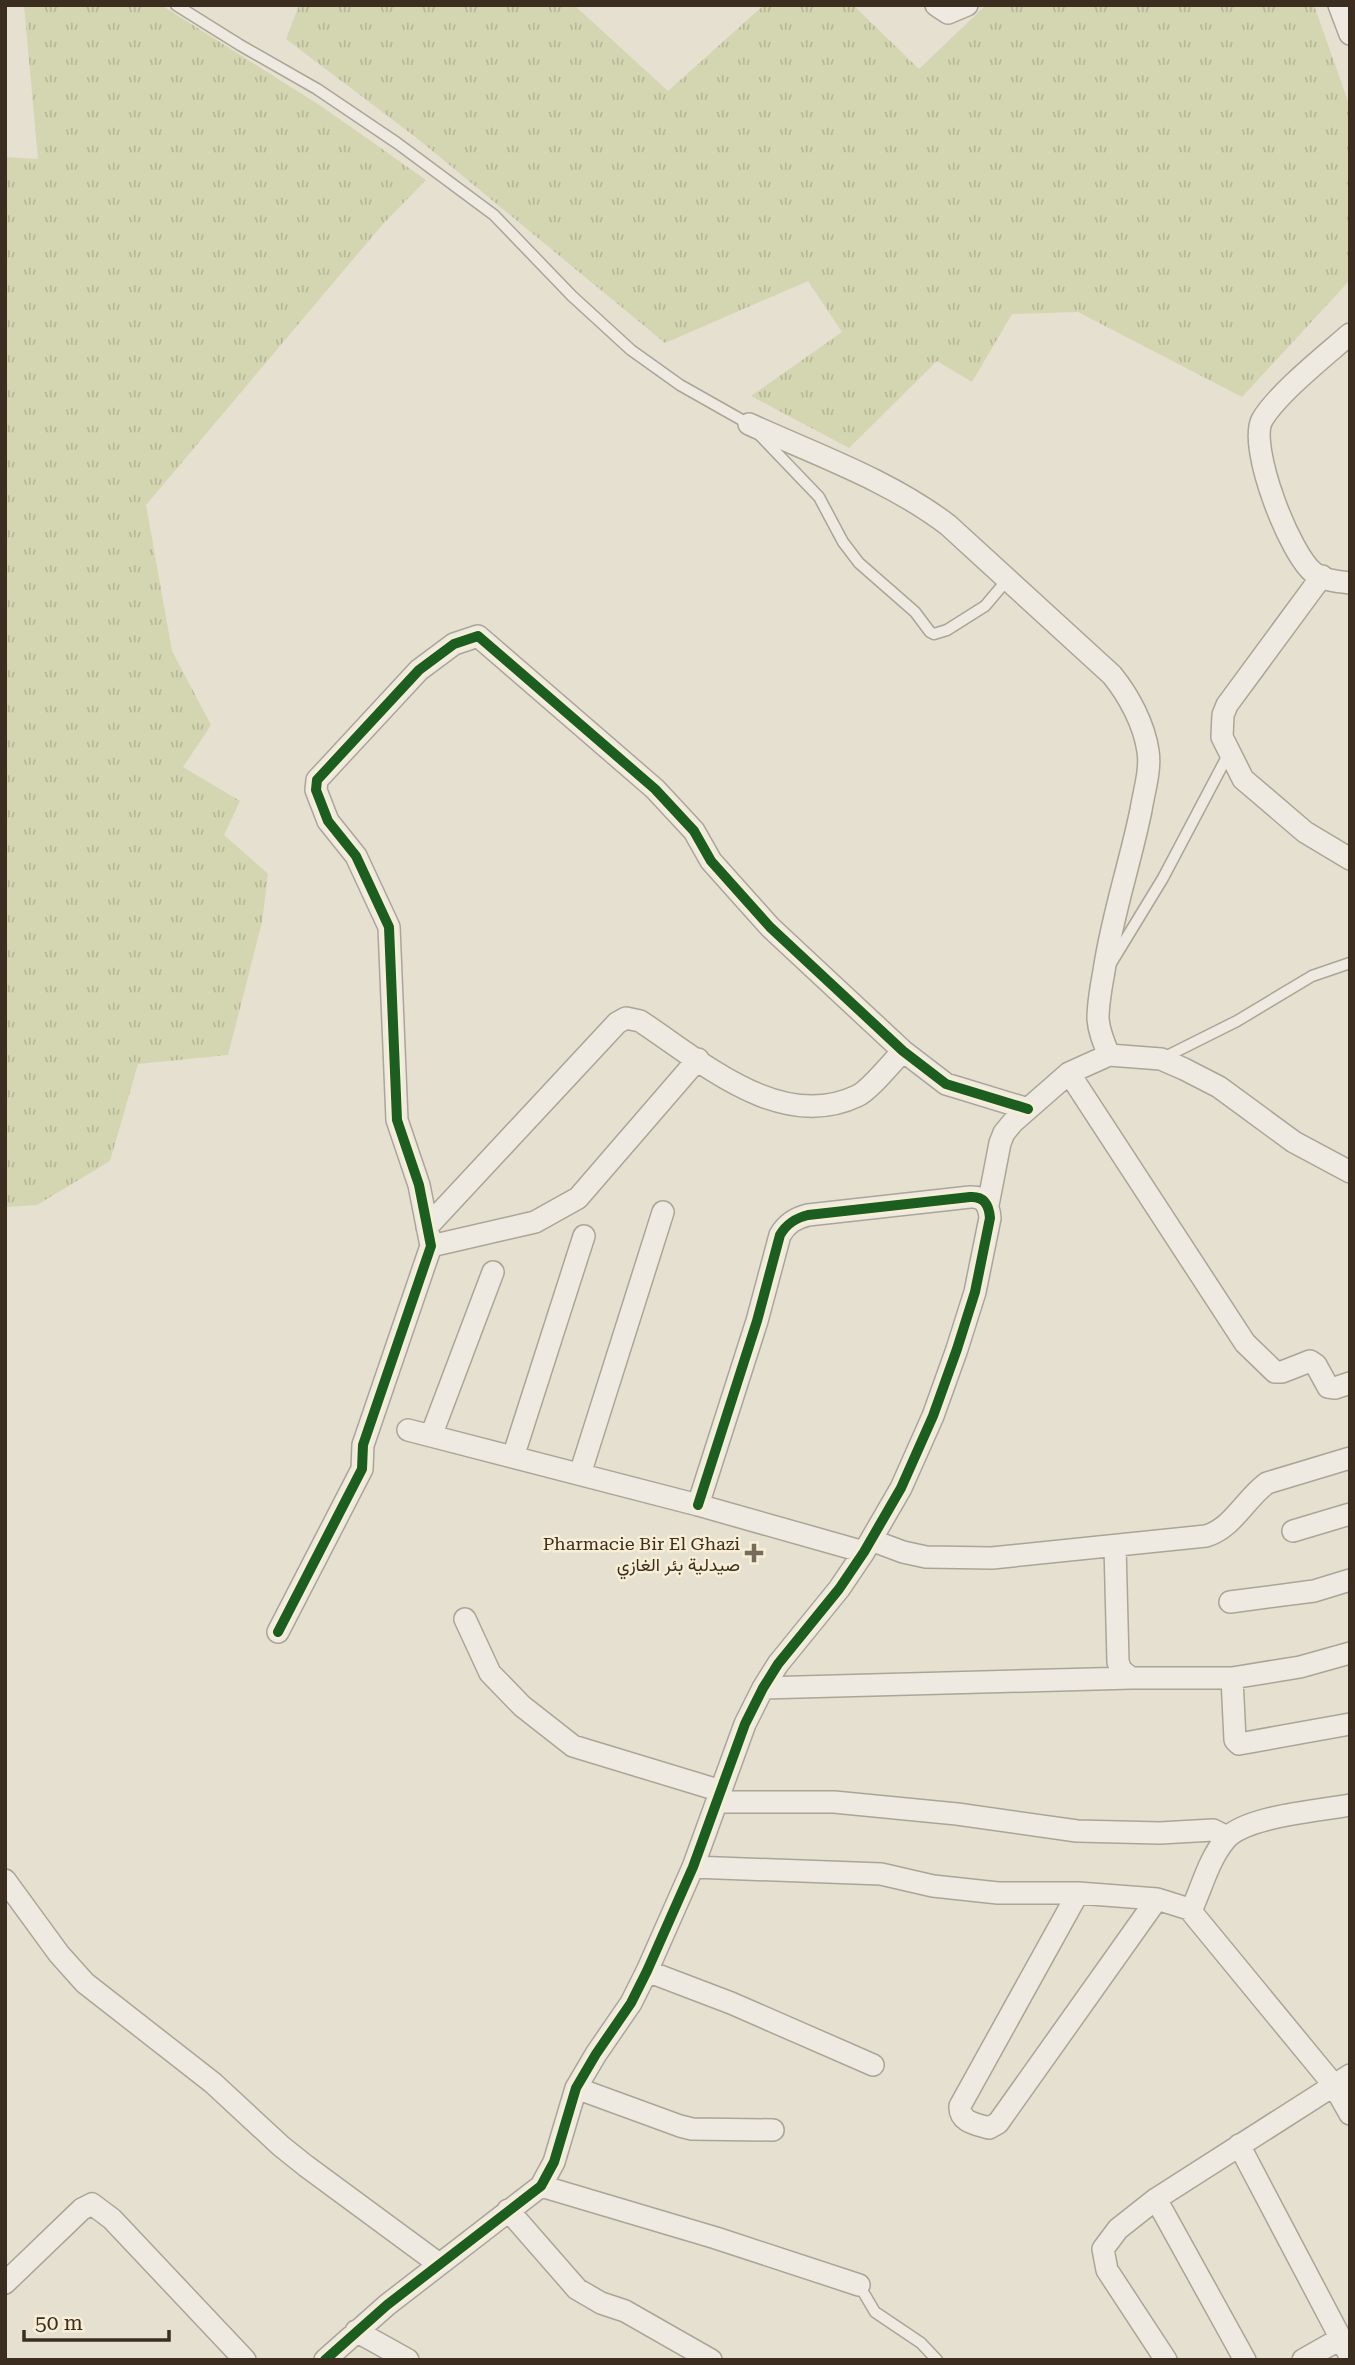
<svg xmlns="http://www.w3.org/2000/svg" width="1355" height="2365" viewBox="0 0 1355 2365" font-family="'Roboto Serif',Vazirmatn,serif">
<style>
.grass{fill:url(#grass-tufts)}
.lines{fill:none;stroke-linecap:round;stroke-linejoin:round}
.lane-casing{stroke:#aba597;stroke-width:13}
.street-casing{stroke:#aba597;stroke-width:24}
.lane{stroke:#eeeae1;stroke-width:10}
.street{stroke:#eeeae1;stroke-width:21}
.cycleway-casing{stroke:#f7eed5;stroke-width:15}
.cycleway{stroke:#1b5e20;stroke-width:10}
.poi-dot{fill:#766c5d;stroke:#f7eed5;stroke-width:2.5}
.labels{text-anchor:middle;dominant-baseline:central;stroke-width:5;stroke-linejoin:round;paint-order:stroke}
.poi-label{font-size:18px;fill:#3b2d1f;stroke:#f7eed5;text-anchor:end}
</style>
<defs>
<pattern id="grass-tufts" width="24" height="20" patternUnits="userSpaceOnUse" patternTransform="scale(1.75)"><rect width="24" height="20" fill="#d4d6b1"/><path d="M3 7l-1-3M5 7V3M7 7l1-3M15 17l-1-3M17 17v-4M19 17l1-3" fill="none" stroke="#b7b898"/></pattern>
</defs>
<rect width="100%" height="100%" fill="#e5e0cf"/>
<!-- grass -->
<path class="grass" d="M24,5H161L321,106L426,180L382,225L146,505L172,651L211,725L183,767L240,801L224,835L268,874L262,922L228,1055L138,1064L110,1161L37,1205L5,1207V157L38,159Z
M299,5H574L668,91L764,5H853L919,69L986,5H1314L1350,107V280L1242,397L1078,312L1012,314L972,382L937,361L849,448L751,396L842,332L808,281L665,343L418,139L286,39Z"/>
<g class="lines">
<defs>
<path id="lane" d="M176,5L240,45L317,89L397,143L494,215L572,296L631,350L680,385L749,424L819,497L843,542L859,563L915,612L930,632L934,634L947,630L985,606L1007,580
M1110,965L1163,878L1230,751
M1163,1058L1237,1021L1312,976L1350,963
M859,2285L875,2312L921,2343L937,2360"/>
<path id="street" d="M936,5L948,13L967,5
M1339,5L1350,34
M1350,334C1326,355 1277,394 1262,420C1248,447 1290,555 1314,573C1326,581 1336,581 1350,583
M749,424C817,455 889,480 948,525L1112,675C1129,696 1144,724 1148,751C1151,770 1144,791 1141,810C1130,864 1112,916 1104,971C1101,987 1098,1003 1098,1019C1099,1032 1104,1043 1109,1055L1161,1059L1184,1069L1219,1087L1294,1142L1350,1172
M1322,576L1227,705L1223,715L1222,737L1243,779L1305,832L1350,859
M1069,1073L1245,1343L1275,1372H1282L1310,1361L1316,1365L1328,1387L1335,1388L1350,1383
M988,1205L1000,1143L1004,1133L1013,1122L1069,1073L1109,1055
M427,1227L617,1023L626,1018L640,1021C701,1061 780,1133 857,1096C869,1091 892,1062 903,1051
M431,1246L535,1222L578,1198L698,1059
M408,1430L698,1505L864,1552
M431,1436L493,1272
M513,1457L584,1236
M580,1474L663,1212
M1293,1531L1350,1514
M871,1540L903,1552L926,1557L992,1558L1206,1536C1233,1528 1245,1499 1267,1483L1350,1458
M1115,1546L1118,1662L1121,1670L1131,1678H1232L1300,1667L1350,1653
M1230,1602L1314,1591L1350,1580
M465,1619L490,1673L522,1706L573,1746L721,1791
M278,1632L362,1469L363,1445L431,1246L419,1185L397,1120L389,927L356,856L328,821L316,790L317,780L419,670L454,644L478,636L655,789L694,831L711,861L770,927L903,1051L946,1084L1028,1109
M1232,1678L1235,1740L1239,1744L1350,1724
M763,1688L1131,1678
M717,1802H834L957,1814L1077,1831L1160,1833L1213,1830L1227,1837
M693,1867L881,1874L933,1886L998,1893H1078L1157,1899L1189,1909L1194,1904C1203,1883 1210,1858 1225,1840C1244,1816 1319,1811 1350,1805
M5,1880L59,1954L85,1983L213,2083L281,2146L306,2166L439,2264
M1078,1893L960,2106C959,2122 976,2124 989,2128L998,2123L1157,1899
M1189,1909L1333,2084L1350,2114
M647,1971L731,2003L873,2065
M576,2088L680,2126L692,2129L773,2130
M1239,2145L1350,2356
M541,2186L716,2238L859,2285
M1156,2199L1245,2360
M508,2210L577,2289L601,2303L625,2311L711,2360
M5,2283L82,2209L92,2204L112,2219L245,2360
M356,2331L408,2360
M325,2360L387,2305L541,2186L554,2162L576,2088L596,2054L631,2003L647,1971L693,1867L745,1724L763,1688L778,1664L839,1589L864,1552L901,1488L933,1416L957,1349L975,1292L990,1218C989,1205 984,1196 970,1197L808,1215C796,1218 787,1223 780,1235L757,1321L698,1505
M1166,2360L1107,2270L1103,2249L1118,2229L1156,2199L1350,2075
M1303,2360L1340,2339"/>
</defs>
<!-- lane casing -->
<use href="#lane" class="lane-casing"/>
<!-- street casing -->
<use href="#street" class="street-casing"/>
<!-- lane -->
<use href="#lane" class="lane"/>
<!-- street -->
<use href="#street" class="street"/>
<defs>
<path id="cycleway" d="M278,1632L362,1469L363,1445L431,1246L419,1185L397,1120L389,927L356,856L328,821L316,790L317,780L419,670L454,644L478,636L655,789L694,831L711,861L770,927L903,1051L946,1084L1028,1109
M325,2360L387,2305L541,2186L554,2162L576,2088L596,2054L631,2003L647,1971L693,1867L745,1724L763,1688L778,1664L839,1589L864,1552L901,1488L933,1416L957,1349L975,1292L990,1218C989,1205 984,1196 970,1197L808,1215C796,1218 787,1223 780,1235L757,1321L698,1505"/>
</defs>
<!-- cycleway casing -->
<use href="#cycleway" class="cycleway-casing"/>
<!-- cycleway -->
<use href="#cycleway" class="cycleway"/>
</g>
<!-- markers -->
<path class="poi-dot" d="M750.5 1542.5h7v7h7v7h-7v7h-7v-7h-7v-7h7z"/>
<g class="labels">
<!-- poi labels -->
<g class="poi-label">
<text x="740" y="1543">Pharmacie Bir El Ghazi<tspan x="740" dy="21">صيدلية بئر الغازي</tspan></text>
</g>
</g>
<!-- border -->
<rect width="1355" height="2365" fill="none" stroke="#3b2d1f" stroke-width="14"/>
<!-- scale -->
<path d="M24 2330v10h145v-10" fill="none" stroke="#3b2d1f" stroke-width="3.5"/>
<text x="35" y="2330" font-size="21" fill="#3b2d1f" stroke="#f7eed5" stroke-width="5" paint-order="stroke">50 m</text>
</svg>
